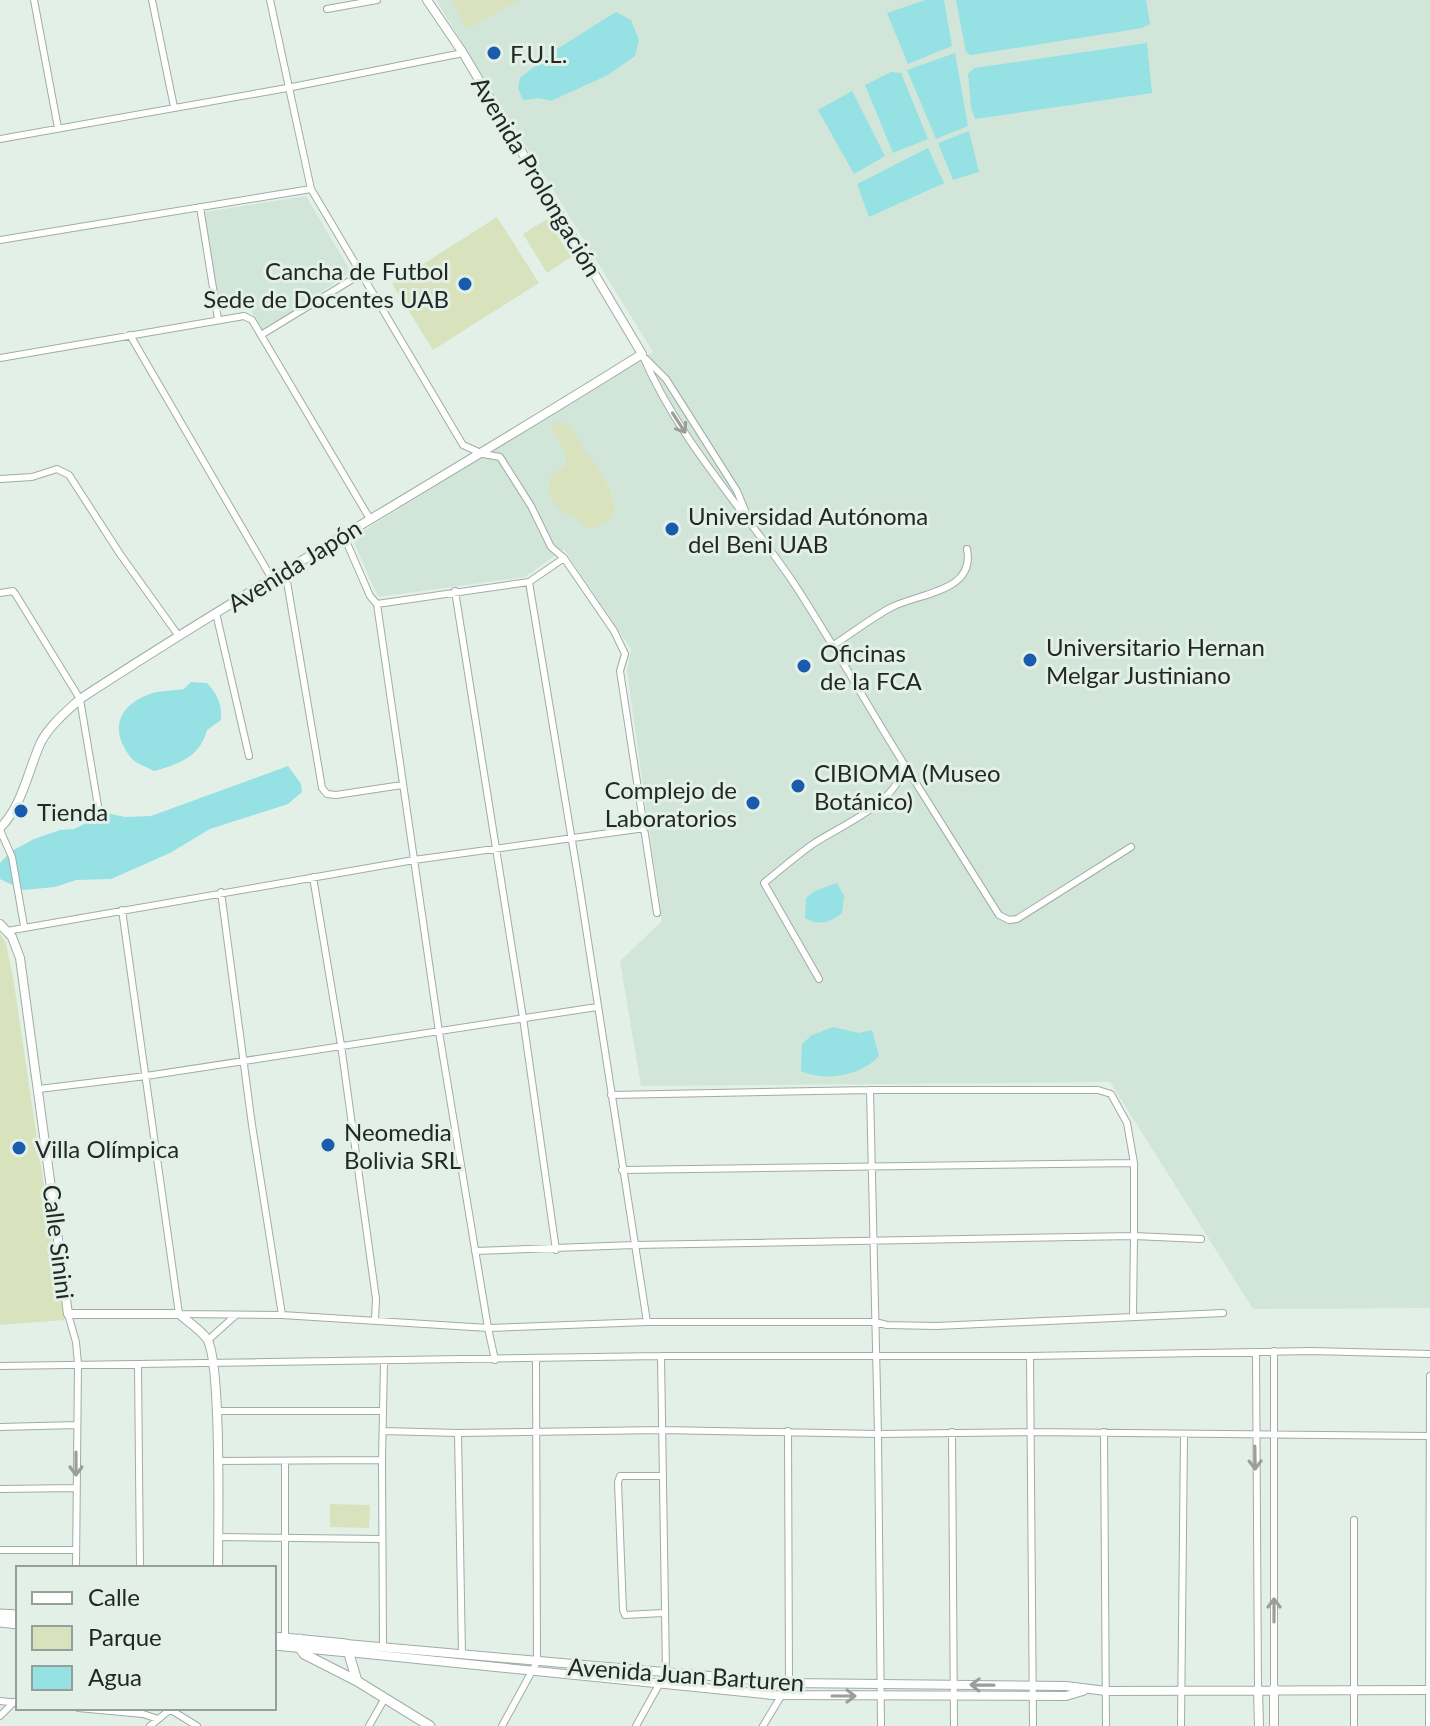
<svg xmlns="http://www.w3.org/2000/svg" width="1430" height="1726" viewBox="0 0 1430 1726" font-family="Lato,sans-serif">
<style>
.built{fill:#d1e6d9}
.green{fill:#d8e3bd}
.water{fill:#95e1e3}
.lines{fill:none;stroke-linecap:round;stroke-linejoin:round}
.minor-casing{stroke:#a0aca5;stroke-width:8}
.tertiary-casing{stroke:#a0aca5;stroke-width:10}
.secondary-casing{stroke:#a0aca5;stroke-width:11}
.minor{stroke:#fff;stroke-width:6}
.tertiary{stroke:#fff;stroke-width:8}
.secondary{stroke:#fff;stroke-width:9}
.oneway{stroke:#9c9e9d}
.poi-dot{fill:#195bac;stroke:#e2f0e8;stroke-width:3}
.labels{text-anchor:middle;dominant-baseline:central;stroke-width:6;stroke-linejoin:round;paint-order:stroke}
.poi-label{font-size:24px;fill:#232825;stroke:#e2f0e8;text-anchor:start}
.street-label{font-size:24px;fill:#232825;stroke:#e2f0e8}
</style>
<rect width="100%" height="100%" fill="#e2f0e8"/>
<!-- built -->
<path class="built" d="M436,0H1430V1308L1253,1309L1110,1082L641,1086L620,961L662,921L627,671L631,649L564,549L525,577L378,597L352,538L653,352Z
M306,196L351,272L263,331L248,306L217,310L205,212Z"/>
<!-- green -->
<path class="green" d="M451,0H519L467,29Z
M497,217L539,283L433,350L392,284Z
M547,219L571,257L547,273L523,234Z
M557,421L571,425L584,451L596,464L610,490L615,510L609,521L594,529L583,526L578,518L565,514L554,503L548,490L551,477L567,463L564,450L551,428Z
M0,933L6,943L13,977L64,1320L0,1325Z
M330,1504L370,1505L369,1528L330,1527Z"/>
<!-- water -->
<path class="water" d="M925,0H944L952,46L908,64L887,13Z
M956,0H1146L1150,24L1142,28L971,55L966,52Z
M616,12L631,20L639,40L635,56L608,75L551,101L539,98L523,100L518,88L520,78L557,49Z
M1147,43L1152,93L975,119L971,107L968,74L974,68Z
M955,53L968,126L936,139L907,70Z
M891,72L901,73L928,139L893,153L865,85Z
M852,91L885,156L854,174L818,110Z
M969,131L979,172L953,180L938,143Z
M928,148L944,183L869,217L857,184Z
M191,682L207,683C218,695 222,705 221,720L207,730C200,757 179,764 154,771C147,767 137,764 132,759C110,732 116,708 147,695C158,690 173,691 184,689Z
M288,766L301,784L302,792L288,804L210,829L170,853L111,879L76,880L55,887L23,890L0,879V863L10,852L34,839L60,830L74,829L107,813L125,817L151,816Z
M837,883L844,896L842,913C829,923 820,926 805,918L806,898L815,891Z
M833,1027L859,1033L872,1030L879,1056C861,1076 825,1082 801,1071L802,1044L812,1035Z"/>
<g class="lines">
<defs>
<path id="minor" d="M34,0L58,128
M152,0L174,107
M270,0L311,189L463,445L483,454L500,457L531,506L551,547L564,558L614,631L625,654L620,671L657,913
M327,9L377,0
M0,139L287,88L463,53
M200,207L218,319
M0,240L311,189
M130,335L272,579
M261,335L361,274
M642,354C678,439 742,507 793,582C832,641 866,704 904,764C898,804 843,824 813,844C796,856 780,870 764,883L819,979
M0,358L244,316L252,320L370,519
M646,359L666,379L737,491L746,513
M0,479L32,477L57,469L69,475L120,554L178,635
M343,534L370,596L377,604L439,1032L488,1328L647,1322H875L887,1325L936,1326L1223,1313
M564,558L529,582L579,883L647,1322
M285,570L322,788L327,794L336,795L402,785
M455,591L523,1018L556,1250
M0,593L13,591L16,595L80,699L99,812
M377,604L529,582
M216,613L249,756
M832,646C851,634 870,619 890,608C917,593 976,593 967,549
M904,764L999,915L1009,920L1017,919L1131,847
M0,830L12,857L24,926
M313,877L341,1045L376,1299L375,1319
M221,892L252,1125L282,1315
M122,910L179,1314L282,1315L488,1328L495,1360
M7,931L414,860L645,828
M39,1089L146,1076L597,1007
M870,1090L878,1434L881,1726
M611,1095L870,1090H1098L1111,1094L1127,1123L1134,1163V1236L1201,1239
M622,1170L1134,1163
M475,1251L634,1245L1134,1236L1133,1316
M68,1314L76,1342L78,1364L76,1568
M208,1340L236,1315
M1256,1352L1258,1689
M1030,1356L1033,1726
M138,1365L140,1568
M0,1366L661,1356H1030L1311,1351L1430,1354
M216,1411H383
M0,1427L77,1425
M383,1431L458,1433L662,1430L878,1434L1029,1432L1430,1436
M952,1432L954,1726
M1104,1432L1106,1726
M458,1433L462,1654
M217,1461L382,1460
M285,1461V1641
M661,1476H620L618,1482L623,1610L625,1615L663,1613
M0,1489L76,1488
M1354,1520V1726
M218,1537L382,1539
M0,1550H76
M383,1647L382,1460L384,1362
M1274,1688V1351
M0,1701L18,1703
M78,1708L143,1714L158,1719
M171,1710L197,1726
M0,1716L14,1702
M150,1726L172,1708
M369,1726L385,1698
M502,1726L537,1662L536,1360
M636,1726L666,1672L661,1356
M763,1726L789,1683L788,1431
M1181,1726L1184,1435
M1429,1726L1430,1376"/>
<path id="tertiary" d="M0,828C23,805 28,770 41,742C50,725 66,712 80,699C264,579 456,471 642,354L463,53L427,0
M0,924L12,937L20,958L68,1314H179C187,1321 201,1330 207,1339C222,1362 218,1532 218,1568
M346,1644L789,1683L1066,1686L1106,1691L1430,1690
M348,1652L773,1695L1066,1696L1083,1691
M1274,1688V1726
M1258,1689L1259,1726"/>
<path id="secondary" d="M0,1614L18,1615
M0,1622L18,1624
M274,1637L346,1644L357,1681
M300,1639V1648L304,1654L357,1681L430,1726
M274,1645L348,1652"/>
</defs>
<!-- minor casing -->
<use href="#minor" class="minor-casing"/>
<!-- tertiary casing -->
<use href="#tertiary" class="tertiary-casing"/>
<!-- secondary casing -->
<use href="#secondary" class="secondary-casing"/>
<!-- minor -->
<use href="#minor" class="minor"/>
<!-- tertiary -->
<use href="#tertiary" class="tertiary"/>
<!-- secondary -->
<use href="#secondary" class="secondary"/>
</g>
<!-- one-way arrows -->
<defs><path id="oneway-shaft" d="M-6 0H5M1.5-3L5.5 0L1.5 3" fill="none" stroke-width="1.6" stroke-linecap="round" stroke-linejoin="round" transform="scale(2)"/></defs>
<g class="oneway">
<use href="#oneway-shaft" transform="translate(679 423) rotate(57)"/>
<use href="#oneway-shaft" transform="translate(1255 1458) rotate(89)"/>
<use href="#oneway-shaft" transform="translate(76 1464) rotate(90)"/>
<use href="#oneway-shaft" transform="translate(1274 1610) rotate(-90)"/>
<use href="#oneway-shaft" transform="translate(982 1685) rotate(-179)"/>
<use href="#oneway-shaft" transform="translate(844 1696)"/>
</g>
<!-- markers -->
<g class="poi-dot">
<circle cx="494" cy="53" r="8"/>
<circle cx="465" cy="284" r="8"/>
<circle cx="672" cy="529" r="8"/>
<circle cx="1030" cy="660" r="8"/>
<circle cx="804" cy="666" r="8"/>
<circle cx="798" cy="786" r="8"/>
<circle cx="753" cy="803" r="8"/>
<circle cx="21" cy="811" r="8"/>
<circle cx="328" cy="1145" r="8"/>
<circle cx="19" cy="1148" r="8"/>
</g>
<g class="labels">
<!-- poi labels -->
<g class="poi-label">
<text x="510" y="53">F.U.L.</text>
<text x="449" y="270" text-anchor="end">Cancha de Futbol<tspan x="449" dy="28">Sede de Docentes UAB</tspan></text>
<text x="688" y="515">Universidad Autónoma<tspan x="688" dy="28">del Beni UAB</tspan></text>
<text x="1046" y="646">Universitario Hernan<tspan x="1046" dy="28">Melgar Justiniano</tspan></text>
<text x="820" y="652">Oficinas<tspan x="820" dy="28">de la FCA</tspan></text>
<text x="814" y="772">CIBIOMA (Museo<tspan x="814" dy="28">Botánico)</tspan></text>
<text x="737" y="789" text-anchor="end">Complejo de<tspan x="737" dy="28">Laboratorios</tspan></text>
<text x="37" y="811">Tienda</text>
<text x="344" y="1131">Neomedia<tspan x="344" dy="28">Bolivia SRL</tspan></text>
<text x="35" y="1148">Villa Olímpica</text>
</g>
<!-- street labels -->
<g class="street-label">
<text transform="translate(537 176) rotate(59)">Avenida Prolongación</text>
<text transform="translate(294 565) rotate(-32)">Avenida Japón</text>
<text transform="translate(59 1242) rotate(83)">Calle Sinini</text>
<text transform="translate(686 1674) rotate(4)">Avenida Juan Barturen</text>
</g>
</g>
<!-- legend -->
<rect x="16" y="1566" width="260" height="144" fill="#e2f0e8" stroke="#96a09a" stroke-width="2"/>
<rect x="32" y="1592" width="40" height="12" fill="#ffffff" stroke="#96a09a" stroke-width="2"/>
<text x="88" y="1606" font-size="24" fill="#232825">Calle</text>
<rect x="32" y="1626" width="40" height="24" fill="#d8e3bd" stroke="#96a09a" stroke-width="2"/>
<text x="88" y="1646" font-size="24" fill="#232825">Parque</text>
<rect x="32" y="1666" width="40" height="24" fill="#95e1e3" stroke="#96a09a" stroke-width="2"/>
<text x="88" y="1686" font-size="24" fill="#232825">Agua</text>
</svg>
